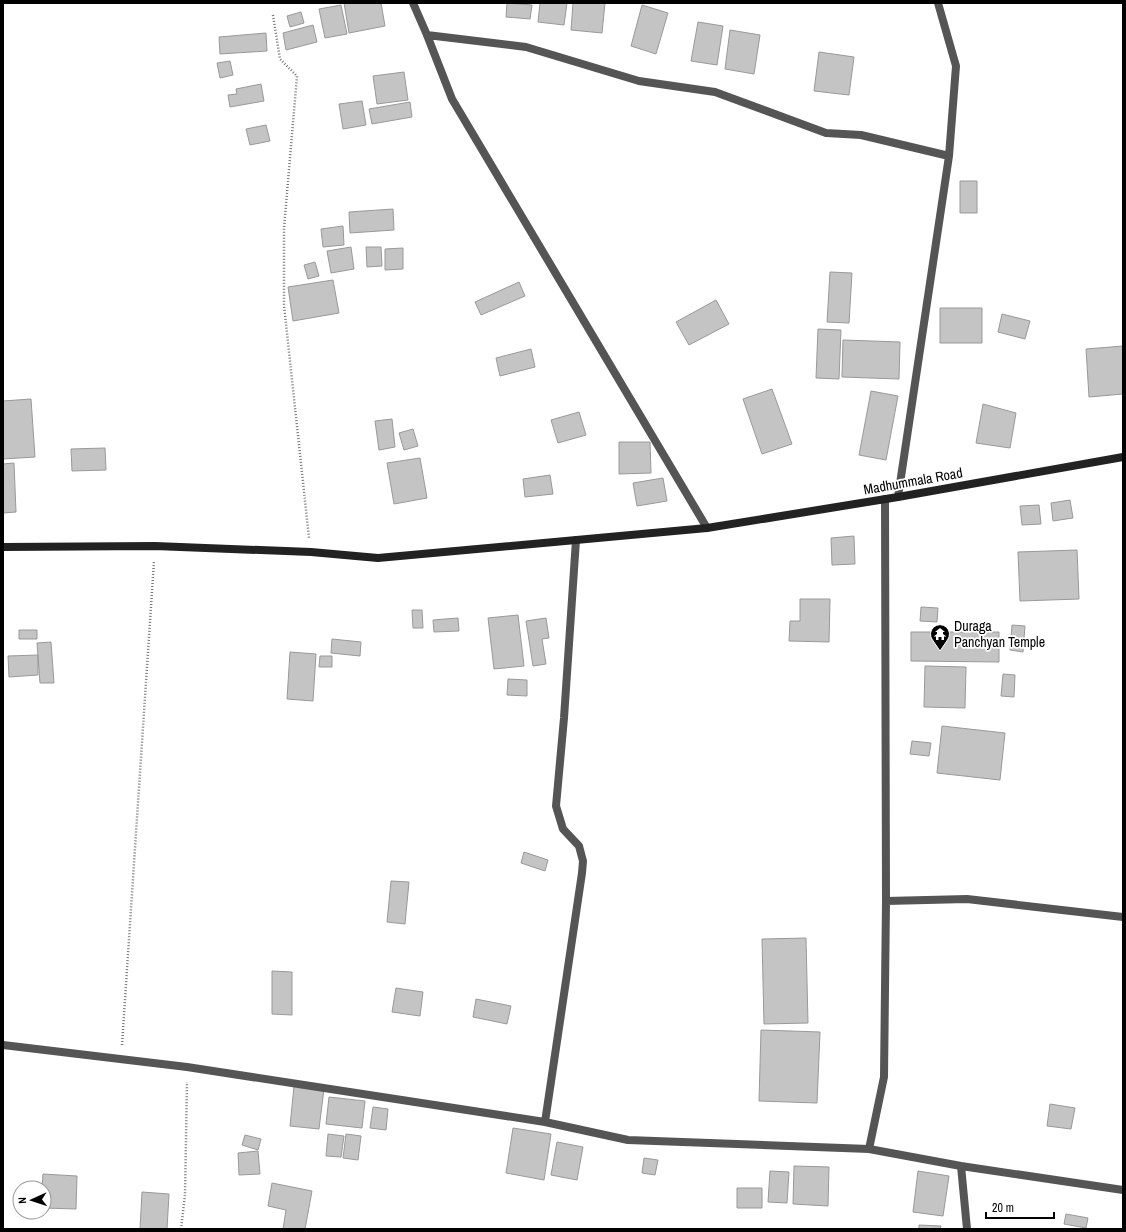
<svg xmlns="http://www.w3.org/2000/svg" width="1126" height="1232" viewBox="0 0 1126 1232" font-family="'Archivo Narrow',sans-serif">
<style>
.building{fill:#c4c4c4;stroke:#999}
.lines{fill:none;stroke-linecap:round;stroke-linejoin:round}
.path{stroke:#777;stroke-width:2.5;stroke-dasharray:1 2;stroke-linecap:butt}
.street{stroke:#555;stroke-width:8}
.secondary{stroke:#222;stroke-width:8}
.labels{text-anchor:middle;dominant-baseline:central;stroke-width:3.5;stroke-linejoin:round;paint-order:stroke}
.street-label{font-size:14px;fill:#000;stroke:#fff}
.poi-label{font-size:14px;fill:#000;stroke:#fff;text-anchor:start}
</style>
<rect width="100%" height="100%" fill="#fff"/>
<!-- building -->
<path class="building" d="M344,3H381L385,26L349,33Z
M507,3L532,5L530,19L506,17Z
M540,3H567L564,25L538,22Z
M573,3H605L602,33L571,30Z
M341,5L347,34L325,38L319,9Z
M642,5L668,13L656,54L631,46Z
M301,12L304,23L290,27L287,16Z
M698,22L723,26L717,65L691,61Z
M313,25L317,42L286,50L283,33Z
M730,30L760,35L754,74L725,69Z
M266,33L267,51L220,54L219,37Z
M819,52L854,57L849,95L814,91Z
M230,61L233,75L220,78L217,63Z
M404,72L408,100L377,104L373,76Z
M261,84L264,101L230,107L228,95L237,94L236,89Z
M362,101L366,125L343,129L339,104Z
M410,102L412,117L372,124L369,109Z
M266,125L270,141L250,145L246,129Z
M960,181H977V213H960Z
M393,209L394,230L350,233L349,212Z
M343,226L344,245L323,247L321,229Z
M351,247L354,269L331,273L327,251Z
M366,247H381L382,266L367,267Z
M403,248V269L385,270V249Z
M315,262L319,276L308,279L304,265Z
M830,272L852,273L849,323L827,322Z
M333,280L339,313L293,321L288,287Z
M519,282L525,296L481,315L475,302Z
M716,300L729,324L689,345L676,322Z
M940,308H982V343H940Z
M1002,314L1030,321L1025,339L998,332Z
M818,329L841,330L839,379L816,378Z
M843,340L900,342L899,379L842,377Z
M1123,346V394L1089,397L1086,349Z
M531,349L535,367L500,376L496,358Z
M772,389L792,444L762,454L743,399Z
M871,391L898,396L886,460L859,455Z
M31,399L35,457L3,459V401Z
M983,404L1016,413L1010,448L976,443Z
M579,412L586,435L558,443L551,420Z
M392,419L395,447L379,450L375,421Z
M413,429L418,446L404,450L399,433Z
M619,442H650L651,473L619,474Z
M105,448L106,470L72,471L71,449Z
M420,458L427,498L394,504L387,463Z
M14,463L16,512L3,513V464Z
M550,475L553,494L525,497L523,479Z
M663,478L667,501L637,506L633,483Z
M1070,500L1073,518L1053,521L1051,503Z
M1039,505L1041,524L1022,525L1020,506Z
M854,536L855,564L832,565L831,538Z
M1077,550L1079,599L1020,601L1018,552Z
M800,599H830L829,642L789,641L790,621H800Z
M921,607L938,608L937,622L920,621Z
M412,610H422L423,628H413Z
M518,615L524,666L494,669L488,618Z
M458,618L459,631L434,632L433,620Z
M546,618L549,638L542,639L546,664L533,666L526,621Z
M1012,625L1025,626L1023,652L1010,650Z
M19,630H37V639H19Z
M911,632H999V662L911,661Z
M332,639L361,642L360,656L331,653Z
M51,642L54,683H40L37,643Z
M290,652L316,654L313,701L287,699Z
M38,655V675L9,677L8,656Z
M320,656H332V667H319Z
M925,666L966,667L965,708L924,707Z
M1003,674L1015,675L1014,697L1001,696Z
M508,679L527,680V696L507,695Z
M942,726L1005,733L1000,780L937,773Z
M912,741L931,743L929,756L910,754Z
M524,852L548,860L545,871L521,863Z
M391,881L409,882L405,924L387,922Z
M806,938L808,1023L764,1024L762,939Z
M272,971L292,972V1015L272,1014Z
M396,988L423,992L420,1016L392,1012Z
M476,999L511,1006L507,1024L473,1017Z
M761,1030L820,1032L817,1103L759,1101Z
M294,1086L324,1089L319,1129L290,1126Z
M329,1097L365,1101L362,1128L326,1124Z
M1050,1104L1075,1108L1071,1129L1047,1126Z
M373,1107L388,1109L386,1130L370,1128Z
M513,1128L551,1134L544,1180L506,1173Z
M328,1134L344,1136L341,1157L326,1156Z
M346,1134L361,1136L358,1160L343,1158Z
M245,1135L261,1139L258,1150L242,1145Z
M557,1142L583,1147L577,1180L551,1175Z
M258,1151L260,1174L239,1175L238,1153Z
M644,1158L658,1160L655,1175L642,1173Z
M794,1166L829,1167L828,1206L793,1204Z
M770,1171L789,1172L787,1203L768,1202Z
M918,1171L949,1176L943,1216L913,1212Z
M43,1174L77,1176L76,1209L44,1208V1188H42Z
M272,1183L312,1191L305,1229H283L286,1210L268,1206Z
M737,1188H762V1208H737Z
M142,1192L169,1194L167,1229H140Z
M1066,1214L1088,1218L1086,1228L1064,1224Z
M919,1225L941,1226L940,1229H919Z"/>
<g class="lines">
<!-- path -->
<path class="path" d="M273,15L280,59L297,76L284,228V305L309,538
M122,1045L154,561
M181,1229L185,1195L187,1082"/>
<!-- street -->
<path class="street" d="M413,3L427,35L452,99L707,528
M938,3L956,66L949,156
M427,35L526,47L639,81L715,92L826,133L861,135L949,156L898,497
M886,901L967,899L1123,917
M3,1045L187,1067L545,1122L628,1140L869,1149L961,1166L1123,1190
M545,1122L582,873L583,861L579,846L563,829L556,806L564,718L576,540
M869,1149L884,1077L886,901L885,499
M961,1166L967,1229"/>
<!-- secondary -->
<path class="secondary" d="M3,547L155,546L311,552L378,558L707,528L898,497L1123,457"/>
</g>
<!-- icons -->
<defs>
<symbol id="temple-pin" viewBox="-11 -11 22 30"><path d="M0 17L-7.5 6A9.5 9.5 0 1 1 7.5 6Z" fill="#000" stroke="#fff"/><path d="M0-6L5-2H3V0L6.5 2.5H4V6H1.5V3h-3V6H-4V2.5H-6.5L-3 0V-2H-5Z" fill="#fff"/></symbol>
</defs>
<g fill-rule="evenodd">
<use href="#temple-pin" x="929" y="623" width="22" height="30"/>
</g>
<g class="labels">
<!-- street labels -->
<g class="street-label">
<text transform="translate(913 481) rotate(-10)">Madhummala Road</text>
</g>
<!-- poi labels -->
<g class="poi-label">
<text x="954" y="626">Duraga<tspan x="954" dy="16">Panchyan Temple</tspan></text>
</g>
</g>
<!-- border -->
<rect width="1126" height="1232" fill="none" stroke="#000000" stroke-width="8"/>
<!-- north arrow -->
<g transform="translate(32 1200) rotate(267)"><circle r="19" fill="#ffffff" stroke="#999999"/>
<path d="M0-3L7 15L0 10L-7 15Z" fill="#000000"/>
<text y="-6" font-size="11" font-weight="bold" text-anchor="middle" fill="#000000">N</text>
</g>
<!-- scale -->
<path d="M986 1212v6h68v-6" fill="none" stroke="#000000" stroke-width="2"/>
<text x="992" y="1212" font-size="12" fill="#000000" stroke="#ffffff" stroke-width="3" paint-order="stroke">20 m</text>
</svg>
